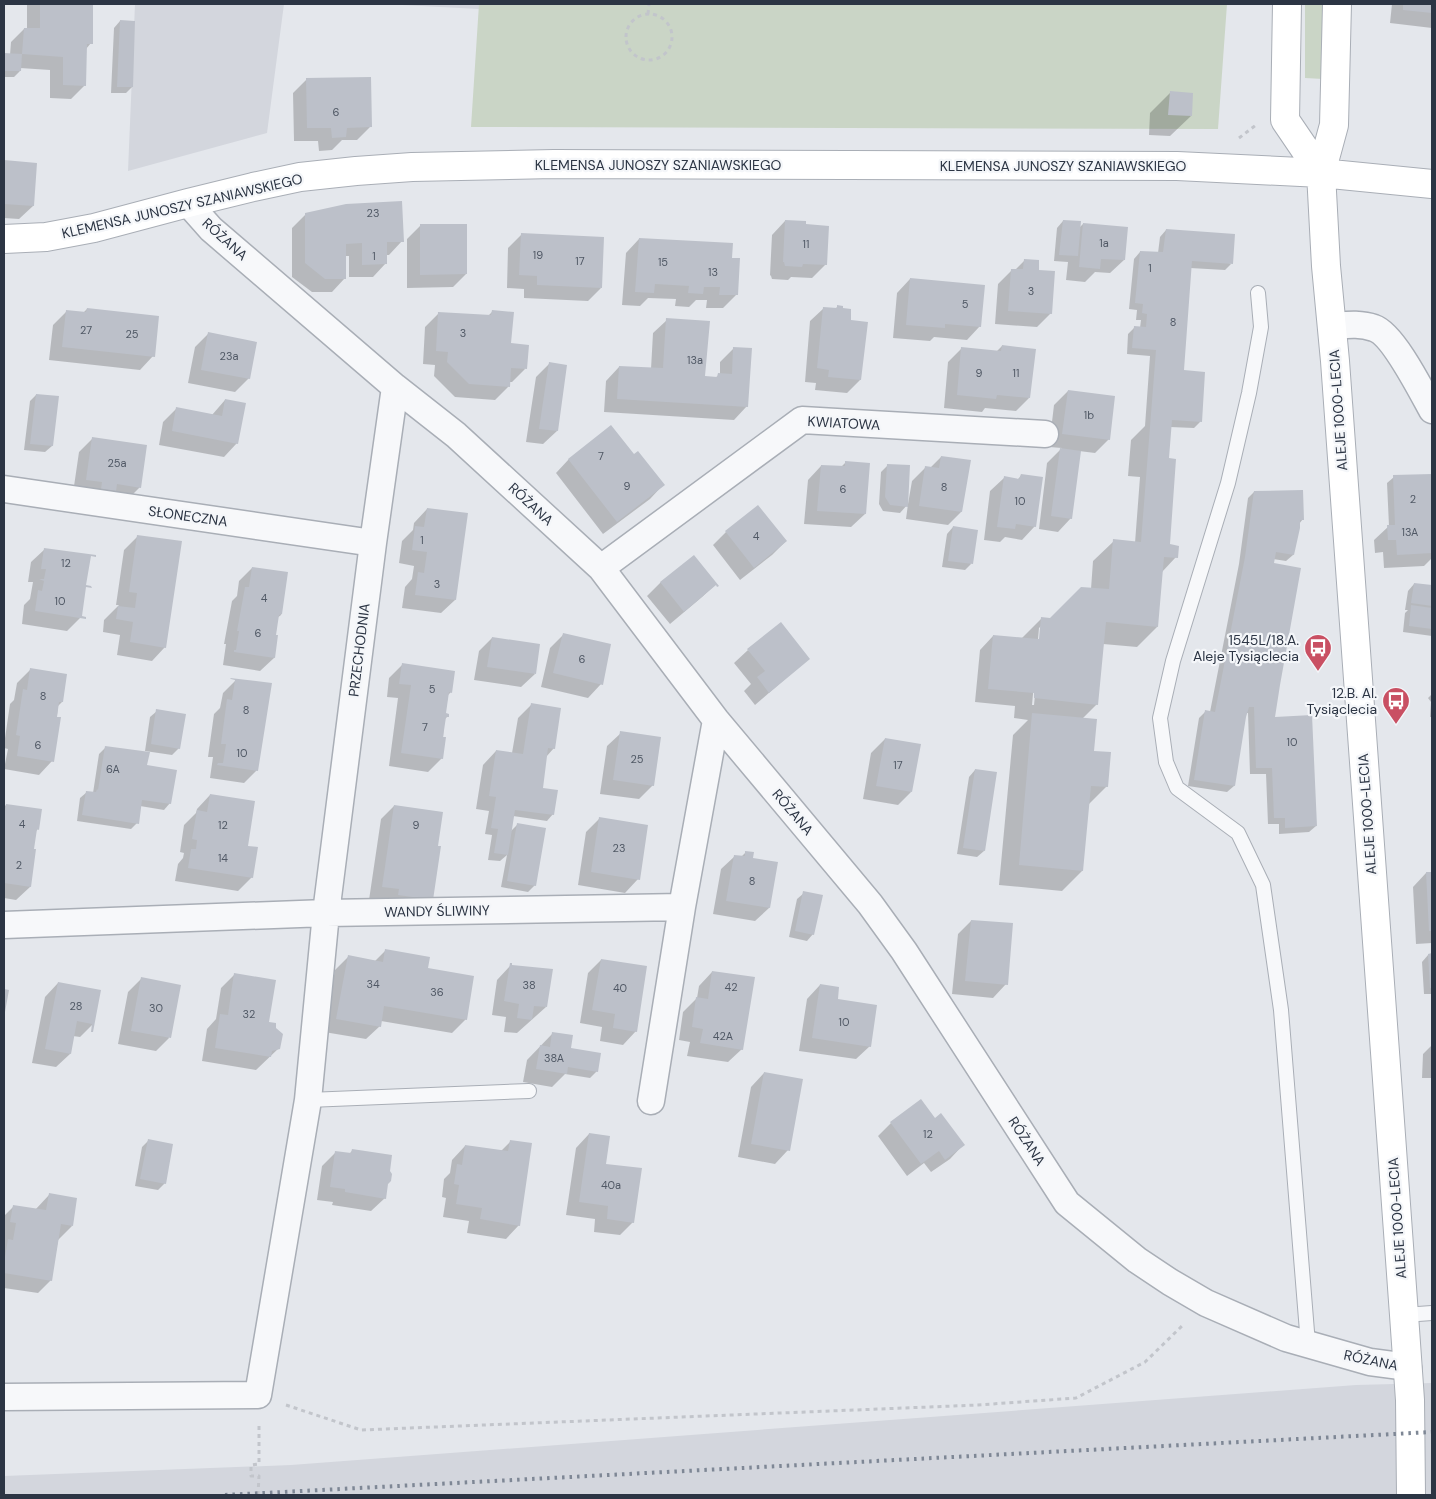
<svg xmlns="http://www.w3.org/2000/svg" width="1436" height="1499" viewBox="0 0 1436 1499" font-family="'DM Sans',sans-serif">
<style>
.built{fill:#d3d6dd}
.green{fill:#cad5c6}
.shadow{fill:#0003;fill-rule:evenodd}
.building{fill:#bcc0c9}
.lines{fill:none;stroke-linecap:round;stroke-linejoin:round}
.lane-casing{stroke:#a9aeb6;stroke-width:16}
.street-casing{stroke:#a9aeb6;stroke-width:29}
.secondary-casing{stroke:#a9aeb6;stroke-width:30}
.path{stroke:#c2c5cb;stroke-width:3;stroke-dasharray:4 4;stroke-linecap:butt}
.lane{stroke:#f7f8fa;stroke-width:14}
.street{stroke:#f7f8fa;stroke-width:26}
.secondary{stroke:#fff;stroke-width:28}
.rail{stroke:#7e8795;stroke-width:4;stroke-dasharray:2.5 5;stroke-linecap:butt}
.labels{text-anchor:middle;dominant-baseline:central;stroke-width:4.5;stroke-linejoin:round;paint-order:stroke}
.number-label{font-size:11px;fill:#505865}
.street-label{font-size:14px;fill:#2c3544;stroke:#f4f6f9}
.poi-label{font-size:14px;fill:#2c3544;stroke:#f4f6f9;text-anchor:end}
</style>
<rect width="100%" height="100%" fill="#e4e7ec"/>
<!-- built -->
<path class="built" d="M135,4H284L267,133L128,171Z
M383,4H479V9Z
M1432,1383V1495H4V1476L291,1465L1356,1385Z"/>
<!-- green -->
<path class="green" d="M479,4H1227L1218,129L471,127Z
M1305,4H1324L1323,79L1305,78Z"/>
<!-- shadow -->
<path class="shadow" d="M27,4H92L91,43L86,49L85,85L71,99L50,98V70L20,68V71L14,77H4V54L10,55L11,42L24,29H27Z
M1392,4H1432V28L1390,23Z
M120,21L132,87L126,93H111L114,28Z
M307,79L370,127L357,140H342L332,150L319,151L318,141H294L293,93Z
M1170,93L1191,116L1170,136L1149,135L1150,113Z
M4,161L36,164L33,206L19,219L4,218Z
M306,214L402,241L389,255H386V263L373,277H349V256H345V278L332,292H312L292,277V228Z
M785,221L826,264L812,278L791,277L788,280L772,279L771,276L770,275L772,235Z
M1063,221L1079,228L1083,224L1124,260L1110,273L1095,272L1085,282L1066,280L1068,262L1054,261L1057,228Z
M420,226L466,274L453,287L407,288V239Z
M1166,230L1231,264L1225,270L1190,268L1183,371L1204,373L1200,422L1194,428L1170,427L1168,459V544L1176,557L1162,572L1157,627L1137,647L1103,644L1097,704L1082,719L1093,752L1107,786L1088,805L1082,871L1062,891L999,885L1013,735L1028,720L1014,718L1015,706L975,702L980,650L993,636L1021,639L1042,618L1051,619L1091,589L1093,561L1114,541L1135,543L1140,477L1128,476L1131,440L1145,426L1150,356L1127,354L1128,334L1134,328H1140L1141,320H1136L1137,310L1129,309L1134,259L1140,252L1158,253L1160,237ZM1042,625L1034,705H1032L1039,628Z
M522,234L601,288L588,301L524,298V289L507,288L508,248Z
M639,239L731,259L736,295L723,308H706L707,300H696L689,307L675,306L676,299L648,298L640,306L622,305L626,253Z
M1025,260L1051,313L1037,327L995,324L998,284L1012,270H1015Z
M910,279L980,326L967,340L934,337L930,341L893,338L897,293Z
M838,306L849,321L860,380L847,393L815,390L816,383L805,382L810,321L824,308L835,309Z
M87,309L153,356L140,370L49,360L53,325L66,312L83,313Z
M492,312L510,344L525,369L512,382H509L508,387L495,400L455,397L434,376L435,365L423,364L425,327L438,314L488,316Z
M667,320L704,378H714L720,375V362L734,348L747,406L734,420L604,412L606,381L619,367L651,369L653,333Z
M208,334L249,378L235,392L188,383L195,347Z
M1002,346L1029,398L1016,411L985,408L982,412L944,408L948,362L961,349L996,352Z
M549,364L557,431L543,444L526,442L536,377Z
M1068,391L1109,439L1095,453L1079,451L1071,518L1058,532L1039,529L1047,463L1062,448L1049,447L1054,405Z
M36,395L52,446L45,452L24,450L30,401Z
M225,400L237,443L224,457L159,445L163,422L176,409L212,415Z
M93,438L140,487L126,501L73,493L79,452Z
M633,456L663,485L650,499L603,534L556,473L569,459Z
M941,457L969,461L961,512L948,525L906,519L908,504L900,513L883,511L879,504L881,472L888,465L906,504H908L912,481L925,468H930Z
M846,462L865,514L851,527L804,524L808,480L821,466L841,467Z
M1432,475V558L1424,566L1384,568L1383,552L1375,553L1374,540L1389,526L1387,483L1394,477Z
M1021,476L1035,526L1022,540L1005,537L1000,542L984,540L990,491L1004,478L1017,480Z
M1254,492L1303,519L1299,524L1293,555L1286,561L1273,559L1274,718L1316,826L1309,832L1279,834V824H1268L1266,774H1250L1248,713H1246L1234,786L1227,792L1188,786L1199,718L1205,712H1210L1239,564L1248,498Z
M427,509L455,600L441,613L402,608L405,587L412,579L414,566L399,563L402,541L413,530L414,523Z
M953,527L971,564L965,570L942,567L947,534Z
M726,532L786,541L772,555L740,580L713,545Z
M138,536L165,647L152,661L117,655L120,635L103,632L104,620L119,605H116L124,550Z
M45,549L81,617L67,631L22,624L24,605L30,599L33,582H28L31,562Z
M252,568L287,573L281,615L277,618L274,658L260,671L223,665L226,644H224L232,601L237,596L239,581Z
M661,582L716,584L702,597L670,624L647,596Z
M1414,584L1432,586V636L1403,632L1405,613L1408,610H1405L1408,591Z
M563,635L601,684L588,698L541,687L550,648Z
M492,638L535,674L521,687L474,680L479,651Z
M748,650L786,678L755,705L744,691L751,684L734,663Z
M403,664L451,692L448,695L445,714L448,716L444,720L442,758L428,772L389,766L398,698L387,697L389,678Z
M30,670L62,702L58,706L52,761L39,775L4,769L8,749L4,748V745L10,704L14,700L17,683Z
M236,680L257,770L244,783L210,778L213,757H208L214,714L220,708L223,693Z
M1432,687V717H1430L1431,702L1428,698L1431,695Z
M531,705L554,748L546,757L542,789L553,814L547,821L513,816L510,832L518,824L535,885L528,892L501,887L507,855L500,861L488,860L492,835L485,834L489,811L476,809L483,765L496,751L512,753L518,718Z
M157,711L179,748L172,755L145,751L150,717Z
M621,733L653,785L639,799L600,794L607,746Z
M885,739L911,792L898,805L863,799L871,753Z
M106,747L170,803L164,810L140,806L137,823L131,829L77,821L80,798L87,792L93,793L99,754Z
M975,770L984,851L977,857L957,854L969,777Z
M210,795L247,847L252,877L238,891L175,881L178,864L183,858L184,853L180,852L184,825L196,813L197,809Z
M6,805L38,829L35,832L30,887L16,900L4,898V807Z
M394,806L432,900H369L381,819Z
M599,819L638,879L625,893L578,885L586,832Z
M746,852L752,859L776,863L769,908L755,921L713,914L721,869L735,856L741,857Z
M1426,873H1432V943L1416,944L1413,887Z
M804,893L813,934L807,941L789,937L797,899Z
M971,921L1006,984L993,998L952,994L958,934Z
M386,950L427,969L466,1019L452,1033L381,1021L380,1026L366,1039L324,1032L335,970L348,957L375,961Z
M1432,954V994H1424L1422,962L1428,955Z
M601,960L636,1031L623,1045L600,1041L602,1027L580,1023L588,973Z
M510,966L546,1007L517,1033L504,1032L506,1017L492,1015L497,980Z
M712,972L742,1049L728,1062L687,1056L690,1042L679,1040L683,1012L697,998L699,986Z
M235,974L268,1023L279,1048L256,1070L202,1061L207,1029L216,1019L221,988Z
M141,979L169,1038L156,1051L118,1044L128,992Z
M58,983L93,1024L80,1037L73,1036L70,1054L56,1067L32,1063L45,997Z
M820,985L837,1000L870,1046L856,1059L799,1051L807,999Z
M553,1033L569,1049L597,1071L590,1078L565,1074L552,1087L523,1082L527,1060Z
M1432,1045V1078H1422L1423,1054Z
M764,1073L788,1150L775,1164L738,1157L751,1087Z
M891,1123L963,1145L950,1159L931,1172L924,1163L907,1176L878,1136Z
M589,1134L633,1222L620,1235L594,1232L595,1219L566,1215L576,1148Z
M148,1141L165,1183L158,1190L135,1186L142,1147Z
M511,1141L519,1225L506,1239L467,1233L469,1221L443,1217L446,1198L442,1197L444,1179L450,1173L452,1160L465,1146L500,1152Z
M352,1151L387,1184L385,1198L371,1211L332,1205L333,1202L317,1200L322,1166L336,1152L349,1154Z
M49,1195L72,1226L58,1240L51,1280L38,1293L4,1288V1216L14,1206L35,1210Z"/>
<!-- building -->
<path class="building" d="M40,4H93V44H87L86,86L63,85V57L22,54L24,28H40Z
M1403,4H1432V13L1403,10Z
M120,20L135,21L133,87H117Z
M4,53L22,54L21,71H4Z
M371,77L372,127L347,128L346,137L332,138L331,128H307L306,78Z
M1170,91L1193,93L1192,116L1168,115Z
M4,160L37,163L34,206L4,204Z
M402,201L404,242H387V264L362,265V243L346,244V279H325L305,263V213L346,204Z
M785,220L806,221V224L829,226L827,265L803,264L802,267L785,266L784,262H783Z
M1063,220L1081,221L1078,256L1059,255Z
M1083,223L1128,227L1125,260L1101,259L1100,269L1079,267Z
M420,224H467V274L420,275Z
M1166,229L1235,234L1233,264L1192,261L1184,370L1205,372L1202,422L1172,420L1169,458L1176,459L1170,544L1179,546L1178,558L1164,557L1158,627L1106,622L1098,705L1034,698V693L988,689L993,635L1039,639L1041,617L1050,618L1081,587L1109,589L1113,539L1141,542L1156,350L1132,348L1134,326L1146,327L1147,314L1142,313L1143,304L1135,303L1140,251L1163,252Z
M521,233L604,237L602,288L537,285V276L519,275Z
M639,238L733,243L732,258H740L738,295H719L720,287H704L703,294L688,293L689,286L655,284L654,293L635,292Z
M1024,259L1039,260V270L1055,271L1052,314L1008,311L1011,269H1023Z
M910,278L985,285L981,327L945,324V328L906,325Z
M837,305L843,306V308L851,309V320L868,322L861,380L828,377L829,370L817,368L823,307L837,308Z
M87,308L159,316L155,357L62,347L66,310L86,312Z
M492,310L514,312L511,343L529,345L527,369L511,368L510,387L469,384L447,362L448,352L436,351L438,312L491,315Z
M666,318L710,321L705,376L717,377L718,373L732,374L733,347L752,348L748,407L617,399L619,366L663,368Z
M208,332L257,342L250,379L201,370Z
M1002,345L1036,349L1030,398L997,395L996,399L957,395L961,347L1001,351Z
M549,362L567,365L558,431L539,429Z
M1068,390L1115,396L1110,440L1062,434Z
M36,394L59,396L53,446L30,444Z
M225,399L246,403L238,444L172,431L176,407L222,416Z
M611,425L634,454L638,451L665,485L617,522L568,459Z
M92,437L147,445L141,488L117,484L116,491L101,489L102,482L86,480Z
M1060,448L1081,451L1072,519L1051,516Z
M941,456L971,460L962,512L919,506L925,466L939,468Z
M845,461L870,463L866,514L817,511L821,465L845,466Z
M887,464L910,465L908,507L890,505L885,497Z
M1021,474L1043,477L1036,527L1016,524L1015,529L997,527L1004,476L1019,479Z
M1432,474V553L1397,555L1396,540H1388L1387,525H1395L1393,475Z
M1303,490L1304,520H1300V528L1294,555L1276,552L1274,563L1301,568L1280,685L1275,717L1312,715L1317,826L1285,828V818H1274L1272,768H1256L1254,707H1249L1246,717L1235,786L1194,780L1205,710L1215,712L1245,557L1254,491Z
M758,505L787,541L754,568L725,531Z
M427,508L468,513L456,600L415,595L418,572L424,573L427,552L412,550L415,526L424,527Z
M953,526L978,530L973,564L948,561Z
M137,535L182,541L166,648L130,642L133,622L116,619L118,606L135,608L137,593L129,592Z
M44,548L96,555V557L91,556L86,585L91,586L92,588L86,587L82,616L86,617V619L35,611L38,590L42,591L44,581L39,579H44L46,569H41Z
M694,555L719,586L717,587L716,585L684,612L660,582Z
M252,567L288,572L282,614L279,615L276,635H278L275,658L234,652V650H236L239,631H237L245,587H249Z
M1414,583L1432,585V606L1411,603Z
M1411,605L1432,608V629L1409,626Z
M781,622L810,659L769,693L757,677L765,671L747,649Z
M563,633L611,644L603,685L553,673Z
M492,637L540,644L536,674L487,667Z
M402,663L455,671L452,693L449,692L446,713L449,714V717H446L443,737H446L443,759L401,753L411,685L399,684Z
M30,668L67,674L63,702H59L57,717H61L54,762L17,756L20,736L16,735L23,689L27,690Z
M230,678L272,683L258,771L217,765L218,763H223L226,744H221L227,699L232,700L235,680L231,679Z
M531,703L561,708L555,749L548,748L543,788L558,790L554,815L515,810L508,855L494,853L498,829L491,828L496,797L489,796L496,750L523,754Z
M156,709L186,714L180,749L151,744Z
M1032,713L1097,719L1094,751L1111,752L1108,787L1091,786L1083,871L1019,865Z
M620,731L661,737L654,786L613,780Z
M885,738L921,744L912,792L876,786Z
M105,746L150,752L147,765L177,770L171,804L142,800L139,824L82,815L86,791L96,792L97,789L98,790Z
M975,769L997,772L985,851L963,848Z
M210,794L255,801L248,846L258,847L253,878L188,868L191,849H196L197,840L192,839L197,810L207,812Z
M6,804L42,809L39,830L37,829L34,849H36L31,887L4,883V818Z
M394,805L443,812L438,846H441L433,900L398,895L399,889L382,887Z
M599,817L648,825L640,880L591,872Z
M517,823L546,828L536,886L507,881Z
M745,851L754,852L753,858L778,862L770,908L726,901L734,855L745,856Z
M1426,872H1432V931H1429Z
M803,891L823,895L814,935L795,931Z
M971,920L1013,923L1008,985L965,981Z
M385,949L430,957L428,968L474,976L467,1020L384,1006L381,1027L336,1019L348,955L383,962Z
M1432,953V988H1430L1428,954Z
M601,959L647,966L637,1032L613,1028L615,1014L592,1010Z
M510,963H512V965L553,969L547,1007L534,1006L532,1020L517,1018L519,1004L504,1001Z
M712,971L755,977L743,1050L700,1043L703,1029L692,1027L696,997L708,999Z
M234,973L276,980L269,1022L276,1023V1028L283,1034L280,1049L272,1051L271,1057L215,1048L220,1014L228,1015Z
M141,977L181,985L171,1038L131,1031Z
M58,982L101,990L93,1032H91L92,1024L77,1021L71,1054L45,1049Z
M820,984L839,987L838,999L877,1005L871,1047L812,1038Z
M4,989L9,990L5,1012H4Z
M552,1032L573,1035L571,1048L601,1053L598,1072L568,1067L567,1074L536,1069L540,1045L550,1047Z
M764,1072L803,1079L790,1151L751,1144Z
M921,1099L935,1118L941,1113L965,1145L945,1160L939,1151L921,1164L890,1122Z
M589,1133L610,1136L606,1164L642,1168L634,1223L607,1219L608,1206L579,1202Z
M148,1139L173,1144L166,1184L140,1179Z
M510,1140L532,1143L520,1226L480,1219L482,1208L456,1204L459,1185L454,1184L457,1164L462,1165L465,1145L508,1151Z
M352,1149L392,1155L390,1171L392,1174L391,1181L388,1184L386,1199L345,1192V1189L330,1187L335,1151L351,1153Z
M49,1193L77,1198L73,1226L61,1224L52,1281L4,1273V1263L8,1239L13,1240L16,1223L10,1222L13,1205L46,1210Z"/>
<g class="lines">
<defs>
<path id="lane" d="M1258,293L1261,327L1249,393L1228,483L1173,661L1160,718L1166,762L1177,788L1238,833L1263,885L1281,1010L1308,1344
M308,1100L529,1091
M1404,1315L1432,1313"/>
<path id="street" d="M188,203L211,229L395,387L456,435L601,568L716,720L870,904L904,951L1067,1203L1137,1260L1170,1282L1206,1303L1286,1338L1370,1362L1408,1367
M1332,326C1346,325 1360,323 1374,328C1393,334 1422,392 1432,410
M4,489L373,543
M601,568L802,420L1045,434
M4,925L326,913L682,907L716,720
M651,1101L682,907
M4,1397L258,1395L308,1100L326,913L373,543L395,387"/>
<path id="secondary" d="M1287,4L1285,120L1321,173
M1337,4L1334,125L1321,173L1326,266L1335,361L1404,1315L1410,1400L1411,1495
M4,239L46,237L94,228L188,203L253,187L300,177L356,171L412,167L554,164L1177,166L1321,173L1432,184"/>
</defs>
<!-- lane casing -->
<use href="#lane" class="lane-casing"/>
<!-- street casing -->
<use href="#street" class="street-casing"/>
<!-- secondary casing -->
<use href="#secondary" class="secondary-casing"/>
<!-- path -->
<path class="path" d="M648,14L649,4
M626 37a23 23 0 1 1 46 0a23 23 0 1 1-46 0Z
M1239,138L1256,125
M286,1405L361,1430L978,1405L1076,1398L1145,1362L1183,1325
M258,1495L259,1476H251V1465L259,1464V1424"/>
<!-- lane -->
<use href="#lane" class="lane"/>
<!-- street -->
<use href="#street" class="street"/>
<!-- secondary -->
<use href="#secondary" class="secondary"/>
<!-- rail -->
<path class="rail" d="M225,1495L1432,1432"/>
</g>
<!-- icons -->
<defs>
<symbol id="bus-pin" viewBox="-11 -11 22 30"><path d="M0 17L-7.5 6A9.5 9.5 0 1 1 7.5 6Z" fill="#c95063" stroke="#f4f6f9"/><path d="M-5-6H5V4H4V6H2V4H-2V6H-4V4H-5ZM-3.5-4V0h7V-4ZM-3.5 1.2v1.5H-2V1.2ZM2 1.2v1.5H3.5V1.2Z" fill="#fff"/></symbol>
</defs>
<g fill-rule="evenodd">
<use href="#bus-pin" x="1302" y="632" width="32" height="43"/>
<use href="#bus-pin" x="1380" y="685" width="32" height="43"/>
</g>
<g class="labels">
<!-- number labels -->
<g class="number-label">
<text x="336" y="112">6</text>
<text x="373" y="213">23</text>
<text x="1104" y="243">1a</text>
<text x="806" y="244">11</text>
<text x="538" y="255">19</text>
<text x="374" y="256">1</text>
<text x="580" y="261">17</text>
<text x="663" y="262">15</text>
<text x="1150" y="268">1</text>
<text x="713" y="272">13</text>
<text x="1031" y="291">3</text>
<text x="965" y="304">5</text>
<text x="1173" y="322">8</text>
<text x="86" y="330">27</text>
<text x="463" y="333">3</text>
<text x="132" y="334">25</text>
<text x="229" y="356">23a</text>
<text x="695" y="360">13a</text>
<text x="979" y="373">9</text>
<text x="1016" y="373">11</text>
<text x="1089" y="415">1b</text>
<text x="601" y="456">7</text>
<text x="117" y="463">25a</text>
<text x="627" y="486">9</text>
<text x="944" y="487">8</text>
<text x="843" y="489">6</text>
<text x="1413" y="499">2</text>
<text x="1020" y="501">10</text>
<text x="1410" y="532">13A</text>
<text x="756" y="536">4</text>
<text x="422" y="540">1</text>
<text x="66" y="563">12</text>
<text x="437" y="584">3</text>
<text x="264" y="598">4</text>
<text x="60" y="601">10</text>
<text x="258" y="633">6</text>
<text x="582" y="659">6</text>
<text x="432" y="689">5</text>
<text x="43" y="696">8</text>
<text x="246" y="710">8</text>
<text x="425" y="727">7</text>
<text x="1292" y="742">10</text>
<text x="38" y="745">6</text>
<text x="242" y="753">10</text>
<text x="637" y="759">25</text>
<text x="898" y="765">17</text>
<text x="113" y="769">6A</text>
<text x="22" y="824">4</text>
<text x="223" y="825">12</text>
<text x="416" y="825">9</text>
<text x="619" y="848">23</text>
<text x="223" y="858">14</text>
<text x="19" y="865">2</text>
<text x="752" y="881">8</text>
<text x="373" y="984">34</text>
<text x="529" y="985">38</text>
<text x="731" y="987">42</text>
<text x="620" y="988">40</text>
<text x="437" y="992">36</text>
<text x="76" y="1006">28</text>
<text x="156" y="1008">30</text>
<text x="249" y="1014">32</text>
<text x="844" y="1022">10</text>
<text x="723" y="1036">42A</text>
<text x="554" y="1058">38A</text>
<text x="928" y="1134">12</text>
<text x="611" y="1185">40a</text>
</g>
<!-- street labels -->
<g class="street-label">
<text x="658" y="165">KLEMENSA JUNOSZY SZANIAWSKIEGO</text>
<text x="1063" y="166">KLEMENSA JUNOSZY SZANIAWSKIEGO</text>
<text transform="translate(182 206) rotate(-13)">KLEMENSA JUNOSZY SZANIAWSKIEGO</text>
<text transform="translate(225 239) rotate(42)">RÓŻANA</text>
<text transform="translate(1338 410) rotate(-94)">ALEJE 1000-LECIA</text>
<text transform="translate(844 423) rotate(3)">KWIATOWA</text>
<text transform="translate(531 504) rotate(43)">RÓŻANA</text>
<text transform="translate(188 516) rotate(8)">SŁONECZNA</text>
<text transform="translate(359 650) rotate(-83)">PRZECHODNIA</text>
<text transform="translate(793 812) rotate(50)">RÓŻANA</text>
<text transform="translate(1367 814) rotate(-94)">ALEJE 1000-LECIA</text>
<text transform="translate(437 911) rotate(-1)">WANDY ŚLIWINY</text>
<text transform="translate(1027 1141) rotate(57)">RÓŻANA</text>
<text transform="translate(1397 1218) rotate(-94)">ALEJE 1000-LECIA</text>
<text transform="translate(1371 1360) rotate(12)">RÓŻANA</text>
</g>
<!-- poi labels -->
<g class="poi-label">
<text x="1299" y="640">1545L/18.A.<tspan x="1299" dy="16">Aleje Tysiąclecia</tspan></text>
<text x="1377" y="693">12.B. Al.<tspan x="1377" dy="16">Tysiąclecia</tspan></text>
</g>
</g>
<!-- border -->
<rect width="1436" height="1499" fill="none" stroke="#2c3544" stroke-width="10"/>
</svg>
